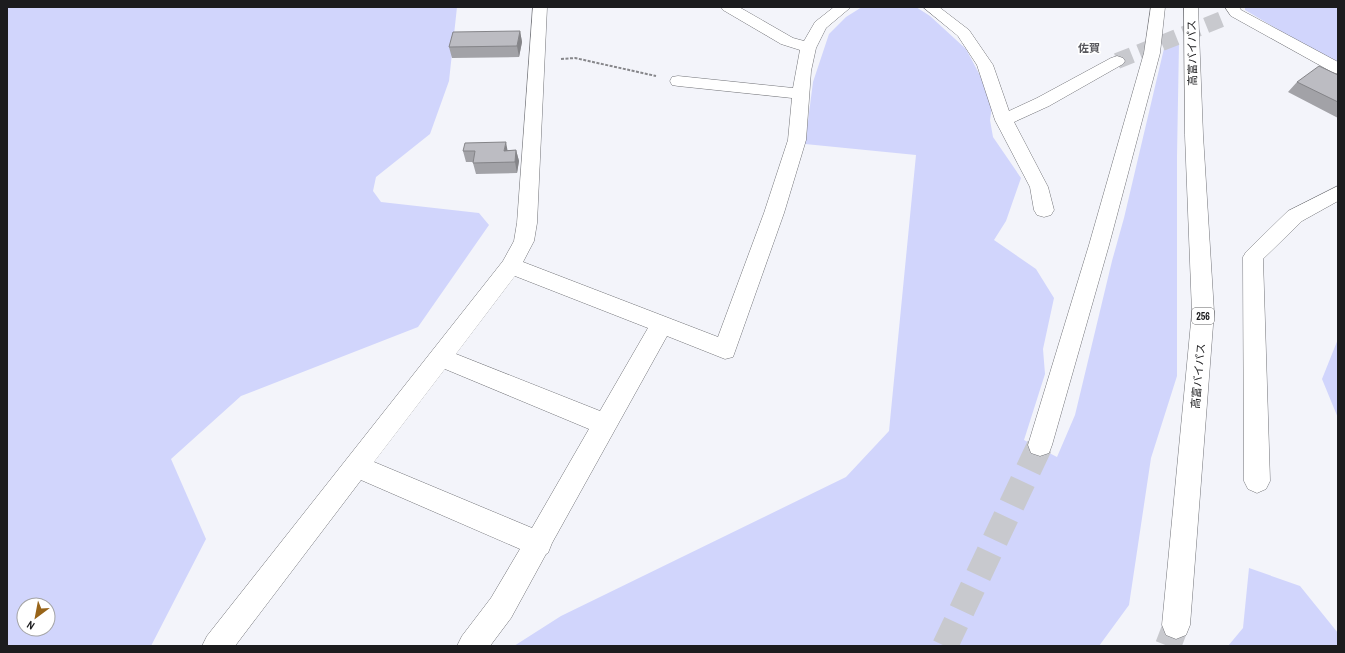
<svg xmlns="http://www.w3.org/2000/svg" width="1345" height="653" viewBox="0 0 1345 653" font-family="'Archivo Narrow','Noto Sans JP',sans-serif">
<style>
.green{fill:#d1d5fc;fill-rule:evenodd}
.lines{fill:none;stroke-linecap:round;stroke-linejoin:round}
.minor-tunnel{stroke:#c8c9ce;stroke-width:16;stroke-dasharray:16 8;stroke-linecap:butt}
.highway-tunnel{stroke:#c8c9ce;stroke-width:26;stroke-dasharray:26 13;stroke-linecap:butt}
.minor-casing{stroke:#737479;stroke-width:1}
.highway-casing{stroke:#737479;stroke-width:1}
.path{stroke:#87878b;stroke-width:2;stroke-dasharray:3 1.5;stroke-linecap:butt}
.minor{fill:#fff;fill-rule:evenodd}
.highway{fill:#fff;fill-rule:evenodd}
.wall{fill:#a2a2a7}
.shaded-wall{fill:#848488}
.building{fill:#bcbcc2;stroke:#848488}
.labels{text-anchor:middle;dominant-baseline:central;stroke-width:3.5;stroke-linejoin:round;paint-order:stroke}
.shield{fill:#fff;stroke:#606062;stroke-width:1}
.shield-label{font-size:10px;font-weight:bold;fill:#1c1c1e}
.far-quarter-label{font-size:11px;font-weight:bold;fill:#57575c;stroke:#fff}
.street-label{font-size:11px;fill:#1c1c1e;stroke:#fff}
</style>
<rect width="100%" height="100%" fill="#f3f4fa"/>
<!-- green -->
<path class="green" d="M7,7H457L449,81L430,134L376,177L373,191L381,202L479,213L489,225L418,327L241,396L171,459L206,539L151,646H7ZM24,605H48V629H24Z
M862,7H916L930,16L966,49L993,100L990,120L993,137L1021,178L1006,221L994,240L1036,269L1054,298L1043,349L1045,374L1024,440L1057,457L1075,415L1112,261L1124,218L1166,40L1179,43L1177,156V376L1151,458L1129,605L1099,646H514L561,616L846,477L889,431L916,155L805,144L813,82L829,34L846,17Z
M1245,7H1338V65L1245,10Z
M1338,339V418L1322,379Z
M1249,568L1300,586L1338,633V646H1228L1243,628Z"/>
<g class="lines">
<!-- minor-tunnel -->
<path class="minor-tunnel" d="M1117,61L1222,19"/>
<!-- highway-tunnel -->
<path class="highway-tunnel" d="M945,646L1040,445
M1168,646L1176,625"/>
<defs>
<path id="minor" d="M533,7H547L537,223L534,241L523,262L718,337L764,213L788,140L792,98L678,86L672,85L670,81L672,77L678,76L793,88L800,50L781,44L723,10L721,7H739L793,38L804,41L815,22L834,7H851L826,28L816,48L811,71L806,140L784,213L733,357L725,359L667,336L552,543L548,553L546,554L511,618L490,646H457L462,636L491,598L520,549L361,480L235,646H202L207,636L503,261L514,241L517,223ZM515,276L648,328L600,411L456,354ZM445,369L589,429L532,528L374,462Z
M923,7H939L969,30L993,65L1009,111L1037,98L1111,58L1117,56L1123,58L1125,61L1123,64L1049,106L1014,122L1048,187L1054,210L1051,215L1044,217L1037,215L1034,210L1030,187L995,120L977,65L958,36Z
M1225,7H1239L1241,10L1338,62V74L1332,72L1231,16Z
M1338,186V201L1302,221L1263,259L1270,481L1266,489L1257,493L1248,489L1244,481L1243,257L1246,252L1288,211Z"/>
<path id="highway" d="M1151,7H1165L1160,53L1109,245L1052,445L1049,453L1040,456L1031,453L1028,445L1089,245L1144,53Z
M1184,7H1198L1203,135L1214,312L1190,625L1186,635L1176,639L1166,635L1162,625L1192,312L1185,135Z"/>
</defs>
<!-- minor casing -->
<use href="#minor" class="minor-casing"/>
<!-- highway casing -->
<use href="#highway" class="highway-casing"/>
<!-- path -->
<path class="path" d="M561,59L575,58L656,76"/>
<!-- minor -->
<use href="#minor" class="minor"/>
<!-- highway -->
<use href="#highway" class="highway"/>
</g>
<!-- wall -->
<path class="wall" d="M520,31L522,42L519,57L452,58L449,47Z
M1338,75V118L1288,92L1297,82Z
M516,150L519,161L517,173L476,174L473,163V162H466L463,151Z"/>
<!-- shaded-wall -->
<path class="shaded-wall" d="M520,31L522,42L519,57L517,46Z
M506,142L508,153L504,151Z
M516,150L519,161L517,173L515,162Z"/>
<!-- building -->
<path class="building" d="M520,31L517,46L449,47L453,32Z
M1319,66L1338,75V102L1297,82Z
M506,142L504,151L516,150L515,162L473,163L475,151H463L465,143Z"/>
<g class="labels">
<!-- shield labels -->
<rect class="shield" x="1192" y="308" width="22" height="16" rx="3"/>
<g class="shield-label">
<text x="1203" y="316">256</text>
</g>
<!-- far-quarter labels -->
<g class="far-quarter-label">
<text x="1089" y="48">佐賀</text>
</g>
<!-- street labels -->
<g class="street-label">
<text transform="translate(1192 53) rotate(-91)">高富バイパス</text>
<text transform="translate(1198 376) rotate(-85)">高富バイパス</text>
</g>
</g>
<!-- border -->
<rect width="1345" height="653" fill="none" stroke="#1c1c1e" stroke-width="16"/>
<!-- north arrow -->
<g transform="translate(36 617) rotate(212)"><circle r="19" fill="#ffffff" stroke="#a4a4a5"/>
<path d="M0-3L7 15L0 10L-7 15Z" fill="#986419"/>
<text y="-6" font-size="11" font-weight="bold" text-anchor="middle" fill="#1c1c1e">N</text>
</g>
</svg>
